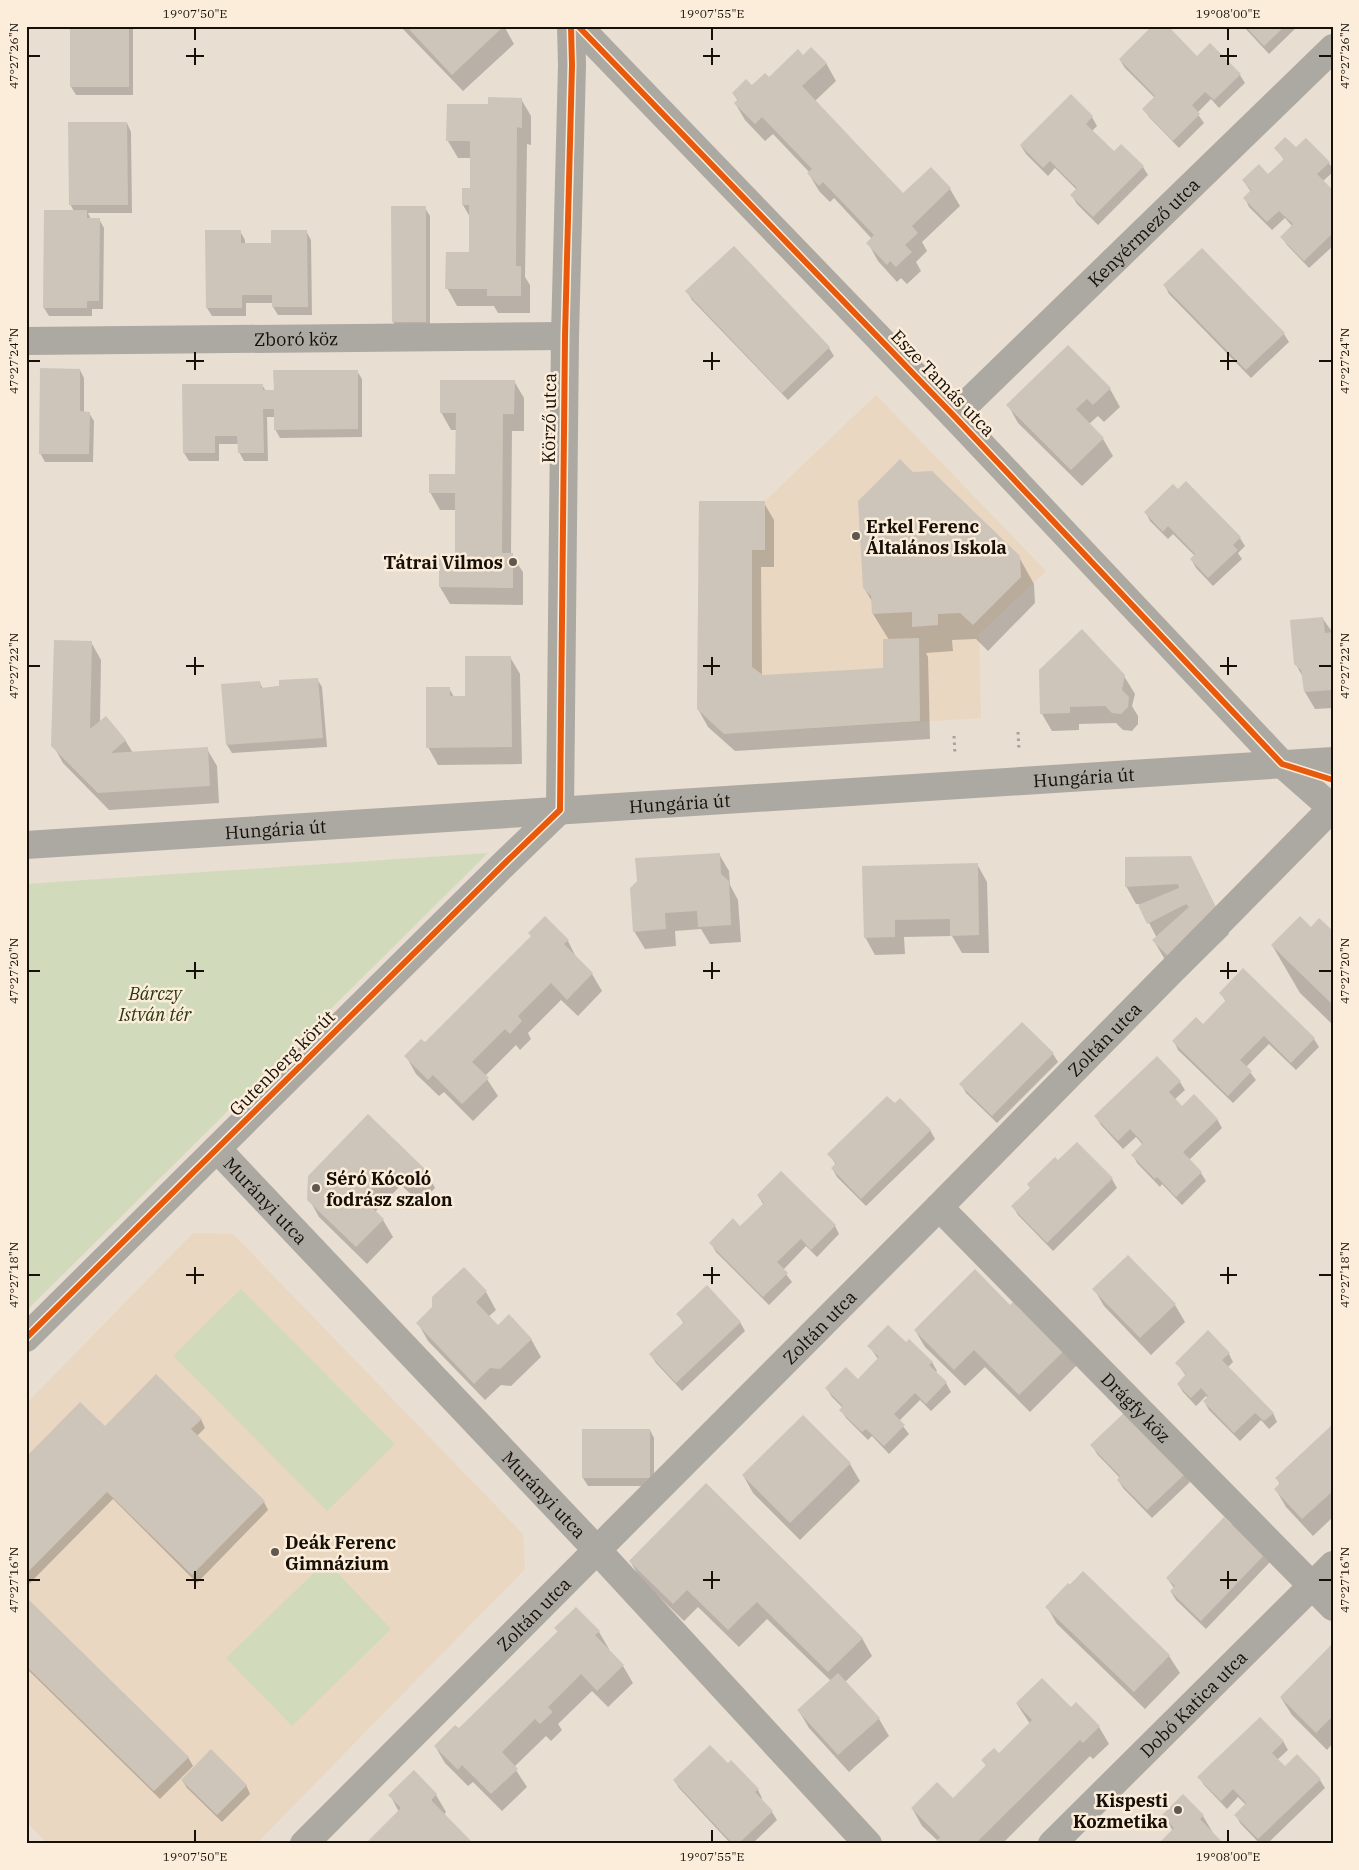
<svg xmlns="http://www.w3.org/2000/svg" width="1359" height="1870" viewBox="0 0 1359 1870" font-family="'IBM Plex Serif',serif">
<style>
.built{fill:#e9d7c1}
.green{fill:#d2dabc}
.shadow{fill:#0003}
.building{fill:#cdc5ba}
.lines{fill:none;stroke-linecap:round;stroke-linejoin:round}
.path{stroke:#a7a29b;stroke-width:3;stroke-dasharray:2.5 4;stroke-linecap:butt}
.minor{stroke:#aca8a2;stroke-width:28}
.cycleway-casing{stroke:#fcedda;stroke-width:9}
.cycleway{stroke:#e8590c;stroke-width:6}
.ticks{fill:none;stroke:#161008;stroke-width:2}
.poi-dot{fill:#60584e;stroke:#fcedda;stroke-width:2}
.labels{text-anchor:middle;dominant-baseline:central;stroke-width:5;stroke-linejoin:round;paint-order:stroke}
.street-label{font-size:18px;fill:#161008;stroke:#fcedda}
.poi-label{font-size:18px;font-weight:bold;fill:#161008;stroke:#fcedda;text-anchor:start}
.park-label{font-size:18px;font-style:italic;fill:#25380d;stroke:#fcedda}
.neatline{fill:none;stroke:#161008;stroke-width:2}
.ticks-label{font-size:12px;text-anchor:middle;fill:#161008}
</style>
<rect width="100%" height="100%" fill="#e8ded1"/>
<!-- built -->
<path class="built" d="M876,395L1046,571L979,634L981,718L724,734L697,709L699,501H765Z
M193,1233L233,1234L523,1534L525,1569L256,1844H48L26,1822V1404Z"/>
<!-- green -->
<path class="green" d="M488,853L26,1311V884Z
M241,1289L395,1444L327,1511L173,1356Z
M326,1561L391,1629L292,1726L226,1658Z"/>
<!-- shadow -->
<path class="shadow" d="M71,26H133V95H76L71,87Z
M400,26H504L514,44L463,91Z
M1243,26H1298L1269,54Z
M803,57L826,63L836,81L815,101L903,194L930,169L950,189L960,206L922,242L927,251L916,262L921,271L907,284L901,278L897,282L878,261L868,243L872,239L834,198L830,202L819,191L809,174L810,173L773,134L765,141L745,120L735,103L738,101L733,93L769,79Z
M1197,57L1240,75L1245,83L1219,108L1211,99L1197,113L1204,123L1179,148L1149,117L1144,109L1155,98L1125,68L1120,60Z
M1071,96L1092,117L1097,126L1092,131L1114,153L1143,167L1148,175L1098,225L1077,204L1072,196L1077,190L1055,168L1048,176L1026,154L1021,146Z
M521,99L531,116V145L527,144L525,277L530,285V313H498L494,306H457L447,288L470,253V217L463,205L471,189V158H458L448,141L489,106Z
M127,123L131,132L132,213H88L91,219H99L104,228L103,309H92V316H49L44,308L74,211L70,204Z
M1276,148L1296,149L1329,163L1333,170V172L1323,181L1331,189L1333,188V246L1309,268L1287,245L1282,237L1292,226L1285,218L1272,230L1249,207L1245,198L1251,192L1243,180L1268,176L1284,160Z
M425,208L430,216V330H398L393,322Z
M240,231L245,240V244H272L306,231L311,240L312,315H278L273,307V303H246V316H212L207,308Z
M734,248L829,348L834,356L788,400L692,300L687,292Z
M1165,286L1284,334L1289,342L1251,378L1169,294Z
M1068,347L1110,389L1120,407L1104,422L1098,416L1089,424L1103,439L1113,456L1082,486L1018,423L1008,405Z
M80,370L84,378V412L89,413L94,421L93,462H45L40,453Z
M357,371L362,379V437L280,438L275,429V417H267L268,461H244L239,452V444H219V461H189L184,453L262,385L266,391H275Z
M514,381L524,398V431H512L511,554L523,572V605L450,604L440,587L456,555L457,510H440L430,492L457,475V430H451L441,412Z
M913,473L1019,557L1034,584L1035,603L988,651L976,639L952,640L953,651L926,653L928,657L930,739L735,751L708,727L698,709L764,503L774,520V567H761L762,677L885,669L889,640L873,614V603L864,588Z
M1146,513L1240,538L1245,546L1238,553L1242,559L1213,586L1196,568L1191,559L1195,556L1173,534L1168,539L1150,521Z
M1323,619L1333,633V708L1315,709L1305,692L1304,679L1295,663Z
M91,642L101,660L100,722L125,740L133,753L207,749L217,766L219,803L109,810L63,763L53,745Z
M510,657L520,674L522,764L438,765L428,747L449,688L454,697H466Z
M1040,671L1124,676L1135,694L1132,706L1138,716V724L1132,731L1123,730L1116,723L1079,724V730L1052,731L1042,714Z
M317,679L322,687L327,747L232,753L227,745L260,683L263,689Z
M719,854L729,871L730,885L738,900L741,942L710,944L701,929L675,931L676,946L645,949L634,931Z
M1191,857L1229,934L1184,978L1164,958L1154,941L1157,938L1139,904H1136L1126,886Z
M977,864L987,882L989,953H962L952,936L904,937L905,954L875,955L865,937Z
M1311,928L1333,933V1025L1300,993L1272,945Z
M529,933L568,941L577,959L592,974L602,991L578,1016L561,1000L528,1033L531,1039L520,1050L516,1045L485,1076L498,1096L473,1121L444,1092L439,1096L416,1074L406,1056L425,1044L532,937Z
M1221,993L1314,1039L1319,1047L1296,1070L1269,1044L1246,1067L1256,1080L1233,1103L1178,1050L1174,1041L1203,1025L1226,1002Z
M1022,1023L1053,1054L1058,1062L997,1123L966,1093L961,1084Z
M1180,1082L1185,1090L1174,1100L1182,1108L1217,1119L1222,1128L1189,1160L1201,1173L1206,1181L1182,1205L1162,1184L1160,1187L1137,1163L1133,1155L1143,1145L1136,1137L1123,1149L1101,1125L1096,1117Z
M368,1116L425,1170L435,1188L420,1203L401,1185L375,1212L383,1220L393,1237L367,1264L319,1217L309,1199Z
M930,1130L935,1139L866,1206L837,1177L832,1168L836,1165L829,1154Z
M1077,1143L1112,1179L1117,1188L1053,1251L1018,1215L1013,1207Z
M758,1196L835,1226L839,1234L817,1257L806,1246L783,1270L792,1282L769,1305L716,1252L711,1243L740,1227L764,1205Z
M464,1269L486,1292L496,1310L488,1317L498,1327L531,1339L541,1357L511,1386L501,1385L485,1400L428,1341L418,1323L434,1308Z
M1094,1289L1175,1305L1185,1322L1151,1355L1104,1306Z
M1010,1306L1078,1364L1030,1412L985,1367L965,1386L925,1347L915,1330Z
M678,1314L740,1322L745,1331L682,1391L656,1363L651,1355L684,1324Z
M906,1344L932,1362L937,1371L935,1373L946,1383L951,1392L931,1411L920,1400L899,1421L909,1434L889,1454L872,1436L868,1440L846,1418L841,1410L843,1408L832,1397L827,1389L858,1380L878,1359L869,1346Z
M1229,1354L1233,1362L1228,1367L1273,1413L1277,1422L1269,1429L1261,1420L1240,1441L1209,1410L1204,1401L1208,1398L1206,1396L1196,1406L1183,1392L1178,1384L1186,1376L1177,1363Z
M201,1419L205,1428L197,1436L264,1502L268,1510L197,1583L113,1499L26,1587V1459L105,1428Z
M1333,1426V1517L1313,1536L1286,1507L1276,1490L1280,1485L1277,1478Z
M650,1430L654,1438V1486H588L583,1478Z
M1092,1445L1185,1474L1190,1482L1152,1518L1123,1488L1118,1480L1120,1478L1097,1454Z
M850,1464L860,1481L800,1540L753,1493L743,1475Z
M706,1485L862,1638L872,1656L845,1682L879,1719L889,1736L849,1772L809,1728L799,1711L831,1681L767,1619L739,1647L698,1607L684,1621L640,1578L630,1561Z
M1224,1519L1273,1559L1206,1629L1176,1600L1171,1592L1174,1588L1167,1578Z
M1083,1572L1169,1656L1180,1673L1145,1709L1057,1624L1047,1607Z
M26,1599L188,1757L193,1766L160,1799L26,1668Z
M556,1628L599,1632L609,1649L608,1650L623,1666L633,1683L608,1707L592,1691L558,1724L562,1730L551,1741L546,1736L514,1767L527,1787L502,1811L473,1782L468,1786L445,1763L435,1746L459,1730L558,1632Z
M1333,1645V1743L1327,1750L1292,1715L1281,1698Z
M1017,1704L1071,1708L1099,1727L1109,1744L1093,1759L1090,1756L1002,1844H938V1841L922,1826L912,1808L953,1800L987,1767L983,1761L999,1755L1030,1724Z
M1283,1741L1288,1750L1277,1760L1285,1768L1320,1780L1325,1788L1267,1844H1260L1240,1823L1236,1815L1246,1805L1238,1797L1227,1809L1204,1785L1199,1777Z
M728,1765L758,1790L762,1798L761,1800L772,1812L777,1820L752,1844H731L679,1788L674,1780Z
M182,1780L246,1785L250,1794L222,1822L187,1788Z
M390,1795H436L446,1812L444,1815L472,1844H366L399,1812Z
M1183,1796L1203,1816L1213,1833L1173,1831L1163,1815Z"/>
<!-- building -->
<path class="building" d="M70,26H129V87H70Z
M406,26H504L452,75Z
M1152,26H1168L1197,56L1210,43L1241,74L1214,100L1205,92L1192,105L1200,114L1173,141L1142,109L1155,96L1119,59Z
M1245,26H1285L1264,46Z
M811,47L827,63L802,86L903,193L931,167L951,188L912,226L918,233L905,245L912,252L896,267L890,261L887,265L866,243L874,235L823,182L819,186L807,173L812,169L762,117L755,124L734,103L738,99L732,93L746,79L752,85L765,73L769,77L798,49L803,55Z
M1071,94L1093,116L1086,124L1114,151L1121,144L1144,166L1093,217L1070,195L1077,188L1050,161L1043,168L1020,145Z
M488,97L522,98V128L517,127L516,266H521V296H487V289H445L446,252H469V205H462V188H470V141H446L447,104H488Z
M68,122H127L128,205H69Z
M1285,137L1296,147L1306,138L1330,162L1317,174L1331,188L1333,186V233L1304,261L1280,237L1293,224L1279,211L1267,222L1243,198L1251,190L1242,180L1259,164L1268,174L1284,159L1274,148Z
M391,206H426V322H392Z
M44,210H87V218H100L99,301H87V308H43Z
M205,230H241V243H271V230H307L308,307H272V295H242V308H206Z
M734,246L830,347L782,393L685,291Z
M1202,248L1285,333L1246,370L1163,285Z
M1068,345L1111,388L1093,405L1087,399L1076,409L1104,438L1071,470L1006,405Z
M40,368L80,369V411L90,412L89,454H39Z
M273,370H358V429L274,430V409H263L264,453H238L237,436H215V453H183L182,384H263V390H274Z
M440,380H515L514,414H503L502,553H513V588L439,587V554H455V493H429V474H455L456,413H440Z
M900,459L913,472L932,471L1020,556L1021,577L973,625L960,613L938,614V625L912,627V612L872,614L871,596L863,588L858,501Z
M1186,481L1241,537L1233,545L1238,550L1208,578L1190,559L1195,554L1168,526L1163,532L1144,512L1173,484L1178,489Z
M699,501H765V550H752V667L763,675L883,668V639L919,638L920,721L724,734L697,709Z
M1323,617L1325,633L1333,632V690L1304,692L1301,670L1294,664L1290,620Z
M1082,629L1125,675L1122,690L1129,697L1128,707L1121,714L1112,713L1105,706L1070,707V713L1040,714L1039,670Z
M54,640L92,641L90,729L106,716L126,740L111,753L208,747L210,786L98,793L51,746Z
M465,656H511L512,747L426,748V687H450V696H465Z
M318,678L323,738L226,745L221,684L260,681L261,688L279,686V680Z
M720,853L721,874L729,881L731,925L698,927L697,911L665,913L666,929L633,932L630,888L637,881L635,858Z
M1191,856L1220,916L1174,962L1152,940L1189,907L1186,904L1147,924L1138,905L1179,888L1178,884L1125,887V857Z
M978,863L979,935L950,936V919L895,920V937L864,938L862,866Z
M545,916L569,940L564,944L593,973L567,1000L551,983L518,1016L522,1021L510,1034L505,1029L472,1062L489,1078L462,1104L433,1075L428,1080L404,1056L421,1039L425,1042L531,936L528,933Z
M1300,916L1311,927L1319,918L1333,931V1005L1271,945Z
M1243,968L1315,1038L1291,1063L1264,1036L1240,1060L1252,1071L1228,1096L1172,1041L1196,1017L1203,1024L1226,1000L1219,993Z
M1022,1022L1054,1053L992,1116L959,1084Z
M1157,1056L1181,1081L1169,1092L1182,1106L1194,1094L1218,1119L1183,1152L1202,1172L1176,1197L1157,1177L1155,1179L1131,1155L1143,1143L1130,1129L1118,1141L1094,1116Z
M887,1096L895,1103L900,1098L931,1130L861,1199L831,1168L836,1163L827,1154Z
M368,1114L426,1170L409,1187L390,1169L362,1198L384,1219L356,1247L307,1200L308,1176Z
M1077,1142L1113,1178L1047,1243L1011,1206L1030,1188L1027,1184L1055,1157L1058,1160Z
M781,1171L836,1225L811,1250L801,1239L777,1262L788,1273L763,1297L709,1243L733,1218L740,1226L764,1203L757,1195Z
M1128,1255L1176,1304L1140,1338L1092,1289Z
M464,1267L487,1291L476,1302L498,1325L509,1314L532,1339L500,1369L490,1368L474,1384L416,1323L432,1307V1297Z
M975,1269L1010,1305L1019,1296L1069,1346L1019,1395L974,1350L954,1370L914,1330Z
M707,1285L741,1322L676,1383L649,1354L684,1322L676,1314Z
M888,1325L906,1342L909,1339L933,1362L929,1365L947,1382L926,1404L915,1393L894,1414L905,1425L884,1446L866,1429L862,1432L839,1410L843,1406L825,1388L846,1367L858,1379L879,1357L867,1346Z
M1208,1330L1230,1353L1222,1360L1274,1413L1264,1421L1255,1413L1234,1433L1203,1401L1208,1396L1201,1388L1191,1398L1177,1384L1186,1374L1175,1363Z
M156,1374L202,1419L191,1429L265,1501L192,1575L107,1492L26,1574V1457L80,1402L105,1426Z
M1126,1411L1186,1473L1147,1510L1117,1480L1120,1476L1090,1445Z
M803,1415L851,1463L790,1523L742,1475Z
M1333,1424V1491L1302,1519L1274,1489L1280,1483L1275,1478Z
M582,1429H650V1478H582Z
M706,1483L863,1638L828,1672L757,1602L728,1630L687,1590L673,1604L629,1561Z
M1224,1517L1232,1525L1237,1520L1269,1550L1201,1621L1170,1591L1175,1586L1166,1578Z
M1083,1571L1170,1655L1134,1692L1045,1607L1068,1583L1070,1585Z
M26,1597L189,1757L154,1791L26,1666Z
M576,1607L600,1631L595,1635L624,1665L597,1691L581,1674L548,1707L553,1712L540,1724L535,1719L502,1752L518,1769L491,1794L462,1765L458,1770L434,1746L455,1725L459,1728L558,1631L554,1628Z
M1333,1643V1716L1316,1733L1280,1697Z
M838,1673L880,1718L838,1755L797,1710Z
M1042,1678L1071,1707L1076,1702L1100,1726L1083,1743L1080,1740L975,1844H937L935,1842L940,1837L911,1808L937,1782L953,1798L986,1765L981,1760L994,1748L999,1753L1032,1720L1016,1703Z
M1260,1717L1284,1741L1272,1753L1285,1766L1297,1754L1321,1779L1258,1839L1234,1815L1246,1803L1233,1789L1221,1801L1197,1777Z
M710,1745L728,1763L731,1760L759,1789L755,1792L773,1811L738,1844H733L673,1780Z
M211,1749L247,1785L217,1815L181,1780Z
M414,1770L437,1794L431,1800L471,1841L469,1844H365L401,1808L388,1795Z
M1183,1794L1204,1815L1200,1819L1224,1844H1158L1174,1828L1162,1815Z"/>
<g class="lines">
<!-- path -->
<path class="path" d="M1018,732L1019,751
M954,736L955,755"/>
<!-- minor -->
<g class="minor">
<path d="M578,26L954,416L1282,764L1333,809"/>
<path id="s1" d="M26,341L565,336"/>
<path id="s2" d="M954,416L1333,48"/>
<path id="s3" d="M26,845L1333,761"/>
<path id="s4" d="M217,1149L597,1550L868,1844"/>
<path id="s5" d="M939,1207L1333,1607"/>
<path d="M26,1338L504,864L560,810L565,336L572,65L571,26"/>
<path id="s6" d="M304,1844L939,1207L1332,808"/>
<path id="s7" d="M1052,1844L1333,1565"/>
</g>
<defs>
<path id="cycleway" d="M578,26L954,416L1282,764L1333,780
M26,1338L504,864L560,810L565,336L572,65L571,26"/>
</defs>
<!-- cycleway casing -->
<use href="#cycleway" class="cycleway-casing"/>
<!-- cycleway -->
<use href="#cycleway" class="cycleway"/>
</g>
<!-- ticks -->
<path class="ticks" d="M195,28V40M712,28V40M1228,28V40M195,48V65M712,48V65M1228,48V65M28,56H40M186,56H204M703,56H720M1220,56H1237M1319,56H1332M195,352V370M712,352V370M1228,352V370M28,361H40M186,361H204M703,361H720M1220,361H1237M1319,361H1332M195,657V675M712,657V675M1228,657V675M28,666H40M186,666H204M703,666H720M1220,666H1237M1319,666H1332M195,962V979M712,962V979M1228,962V979M28,971H40M186,971H204M703,971H720M1220,971H1237M1319,971H1332M195,1267V1284M712,1267V1284M1228,1267V1284M28,1275H40M186,1275H204M703,1275H720M1220,1275H1237M1319,1275H1332M195,1571V1589M712,1571V1589M1228,1571V1589M28,1580H40M186,1580H204M703,1580H720M1220,1580H1237M1319,1580H1332M195,1830V1842M712,1830V1842M1228,1830V1842"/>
<!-- markers -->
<g class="poi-dot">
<circle cx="856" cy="536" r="5"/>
<circle cx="513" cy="562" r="5"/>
<circle cx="316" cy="1188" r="5"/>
<circle cx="275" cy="1552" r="5"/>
<circle cx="1178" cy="1810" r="5"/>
</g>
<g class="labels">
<!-- street labels -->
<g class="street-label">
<text stroke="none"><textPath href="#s2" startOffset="264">Kenyérmező utca</textPath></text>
<text stroke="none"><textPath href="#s1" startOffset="270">Zboró köz</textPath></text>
<text transform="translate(943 383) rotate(46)">Esze Tamás utca</text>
<text transform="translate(549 418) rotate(-89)">Körző utca</text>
<text stroke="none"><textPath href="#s3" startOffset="1060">Hungária út</textPath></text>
<text stroke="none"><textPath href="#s3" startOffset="655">Hungária út</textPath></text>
<text stroke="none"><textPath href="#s3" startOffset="250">Hungária út</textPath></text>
<text stroke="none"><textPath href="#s6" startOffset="1135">Zoltán utca</textPath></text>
<text transform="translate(282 1063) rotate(-45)">Gutenberg körút</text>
<text stroke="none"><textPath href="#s4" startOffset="71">Murányi utca</textPath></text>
<text stroke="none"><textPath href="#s6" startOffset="730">Zoltán utca</textPath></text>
<text stroke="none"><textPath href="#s5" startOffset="281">Drágfy köz</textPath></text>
<text stroke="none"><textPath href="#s4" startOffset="476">Murányi utca</textPath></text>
<text stroke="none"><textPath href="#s6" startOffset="325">Zoltán utca</textPath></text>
<text stroke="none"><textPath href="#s7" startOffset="199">Dobó Katica utca</textPath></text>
</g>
<!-- poi labels -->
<g class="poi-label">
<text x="866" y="526">Erkel Ferenc<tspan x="866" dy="21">Általános Iskola</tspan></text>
<text x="503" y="562" text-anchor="end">Tátrai Vilmos</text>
<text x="326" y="1178">Séró Kócoló<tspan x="326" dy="21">fodrász szalon</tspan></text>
<text x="285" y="1542">Deák Ferenc<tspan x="285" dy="21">Gimnázium</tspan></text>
<text x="1168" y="1800" text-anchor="end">Kispesti<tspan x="1168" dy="21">Kozmetika</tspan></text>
</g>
<!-- park labels -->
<g class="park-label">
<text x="155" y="993">Bárczy<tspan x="155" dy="21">István tér</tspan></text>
</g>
</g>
<!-- border -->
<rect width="1359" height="1870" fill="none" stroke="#fcedda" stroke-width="55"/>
<rect x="28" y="28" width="1304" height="1814" class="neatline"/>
<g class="ticks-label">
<text x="195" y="18">19°07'50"E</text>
<text x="712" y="18">19°07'55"E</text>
<text x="1228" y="18">19°08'00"E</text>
<text transform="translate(14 56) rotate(-90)" y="4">47°27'26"N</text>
<text transform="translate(1345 56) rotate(-90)" y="4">47°27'26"N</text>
<text transform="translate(14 361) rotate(-90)" y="4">47°27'24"N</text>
<text transform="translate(1345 361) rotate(-90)" y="4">47°27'24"N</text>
<text transform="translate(14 666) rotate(-90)" y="4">47°27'22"N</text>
<text transform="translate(1345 666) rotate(-90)" y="4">47°27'22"N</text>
<text transform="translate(14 971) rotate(-90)" y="4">47°27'20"N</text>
<text transform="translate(1345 971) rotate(-90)" y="4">47°27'20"N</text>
<text transform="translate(14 1275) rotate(-90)" y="4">47°27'18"N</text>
<text transform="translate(1345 1275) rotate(-90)" y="4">47°27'18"N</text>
<text transform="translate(14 1580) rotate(-90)" y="4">47°27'16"N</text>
<text transform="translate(1345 1580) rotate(-90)" y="4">47°27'16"N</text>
<text x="195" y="1861">19°07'50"E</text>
<text x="712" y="1861">19°07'55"E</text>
<text x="1228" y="1861">19°08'00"E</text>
</g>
</svg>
